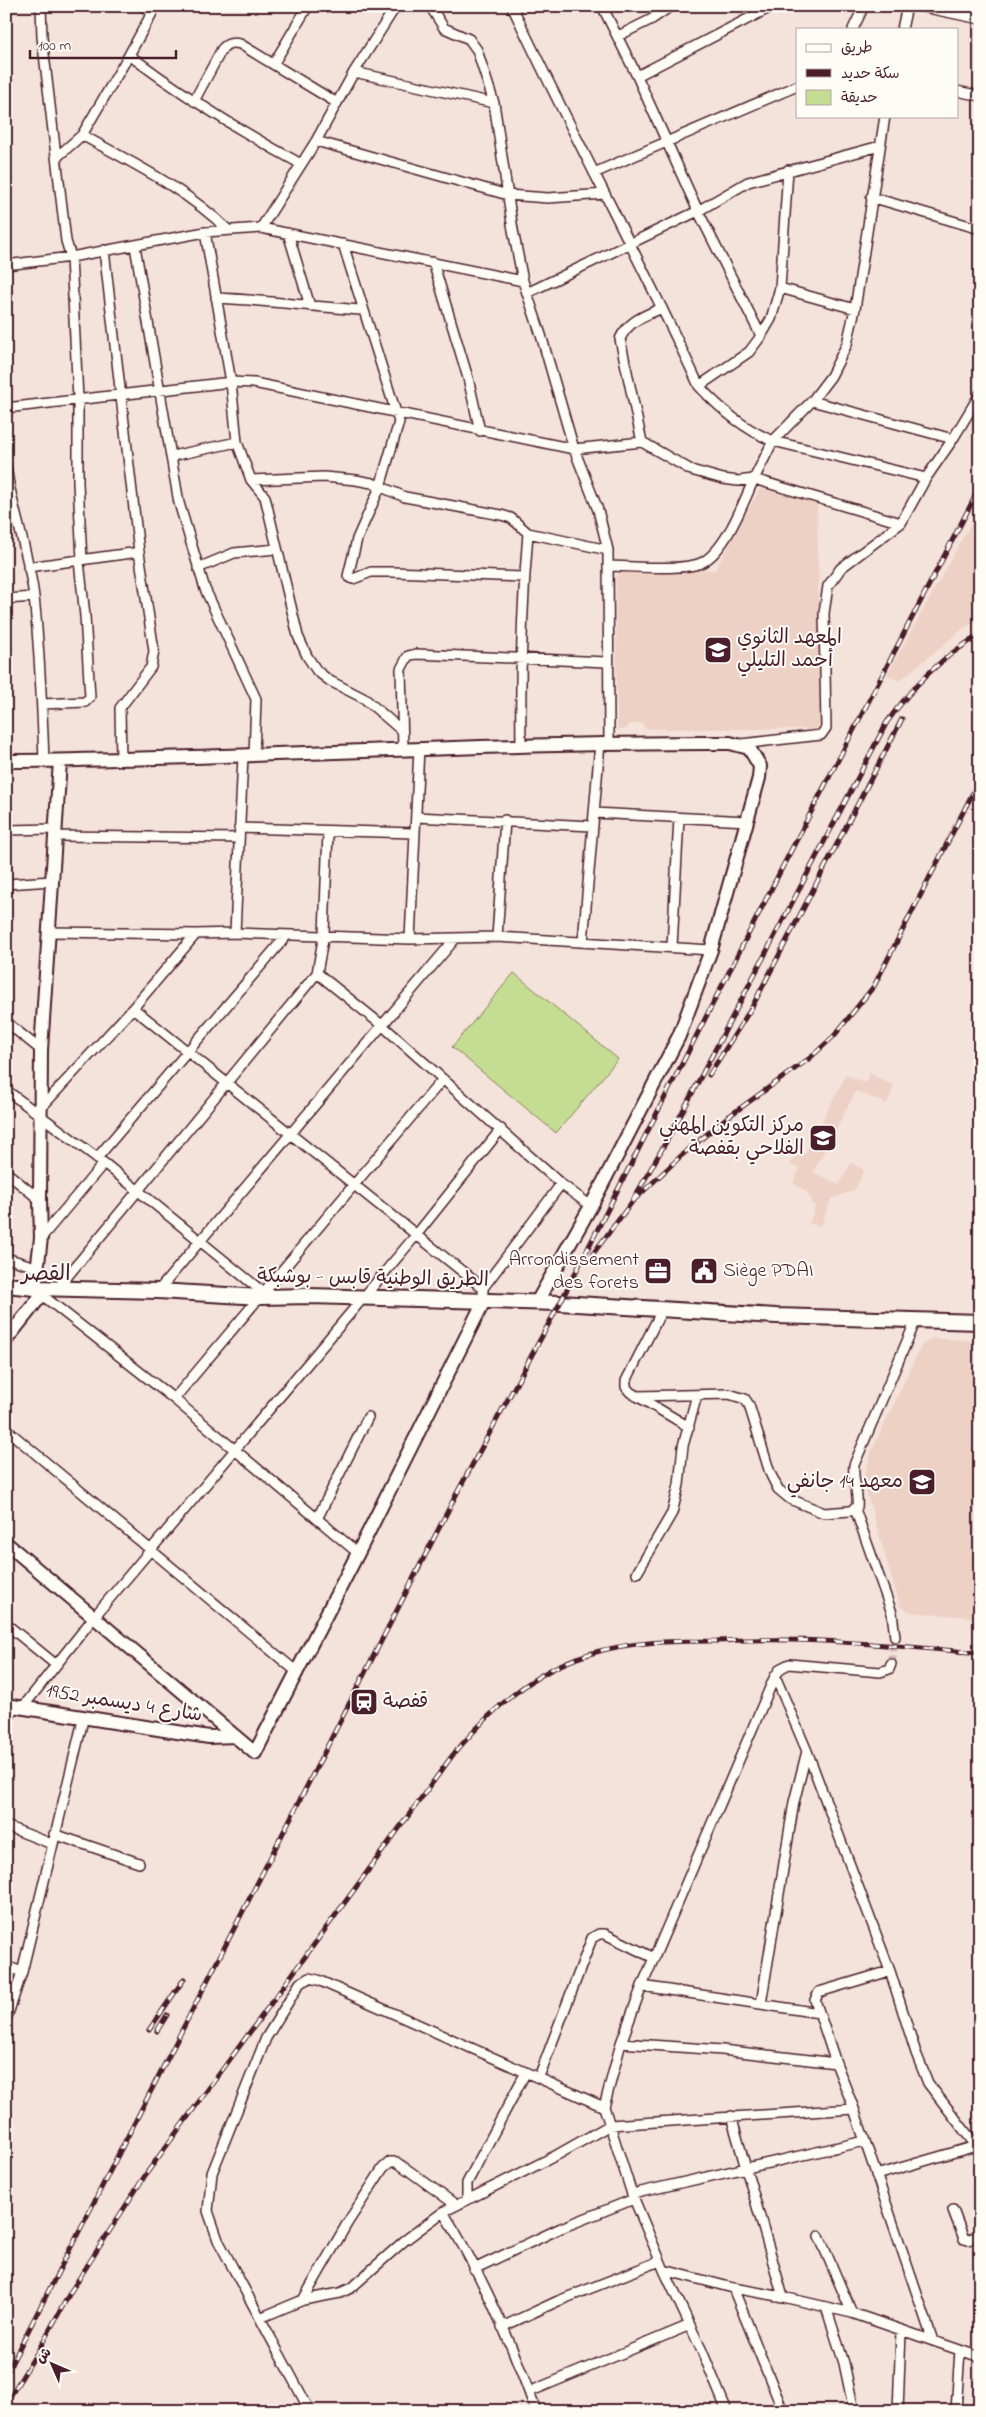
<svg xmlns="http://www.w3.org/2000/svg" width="986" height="2417" viewBox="0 0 986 2417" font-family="'Indie Flower','Playpen Sans Arabic',sans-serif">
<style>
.built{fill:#edd1c5}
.green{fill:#c5dd93;stroke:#887e5f}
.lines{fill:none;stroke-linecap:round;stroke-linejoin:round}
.street-tunnel{stroke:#d2bcb7;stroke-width:9;stroke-dasharray:9 4.5;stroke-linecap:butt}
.street-casing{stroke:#4a1f2b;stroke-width:12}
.secondary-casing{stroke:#4a1f2b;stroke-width:16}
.primary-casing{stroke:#4a1f2b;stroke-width:18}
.street{stroke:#fdfcf7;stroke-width:9}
.secondary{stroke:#fdfcf7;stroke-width:12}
.primary{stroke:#fdfcf7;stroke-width:14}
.rail-casing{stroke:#4a1f2b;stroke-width:5}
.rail{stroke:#fdfcf7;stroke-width:3;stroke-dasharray:9;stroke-linecap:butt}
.labels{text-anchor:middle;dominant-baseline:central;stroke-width:4;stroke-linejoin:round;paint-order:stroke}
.poi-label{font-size:20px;fill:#4a1f2b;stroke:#fdfcf7;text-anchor:start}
.street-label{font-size:20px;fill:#4a1f2b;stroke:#fdfcf7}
.quarter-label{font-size:22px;fill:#4a1f2b;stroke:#fdfcf7}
</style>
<rect width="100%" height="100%" fill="#f4e3da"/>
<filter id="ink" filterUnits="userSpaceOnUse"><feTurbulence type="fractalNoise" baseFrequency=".02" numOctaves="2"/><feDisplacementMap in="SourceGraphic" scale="10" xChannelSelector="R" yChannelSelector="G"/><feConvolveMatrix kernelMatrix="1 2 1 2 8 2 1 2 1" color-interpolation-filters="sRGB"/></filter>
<g filter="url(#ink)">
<!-- built -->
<path class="built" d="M761,487L817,501L821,729H645L642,723L630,724L626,729L617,730L616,577L622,571L715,570Z
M980,507V619L964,628L899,681L887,675Z
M869,1073L894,1086L887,1104L856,1091L813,1172L839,1185L851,1163L864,1170L855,1190L831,1199L821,1226L809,1224L815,1207L806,1191L793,1183L800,1168L790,1165L798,1150L805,1154L846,1075L866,1083Z
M931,1338L979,1341L980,1343V1618L911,1612L900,1606L865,1487L864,1477L872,1450L921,1346Z"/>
<!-- green -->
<path class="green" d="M514,973L618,1059L556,1133L452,1047Z"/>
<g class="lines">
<!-- street-tunnel -->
<path class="street-tunnel" d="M891,1664L895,1637"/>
<defs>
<path id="street" d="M41,6L42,37L66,241L71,257L78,399V483L82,560
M143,6L152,13L129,55C184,96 240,131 301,164
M430,6L444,28L469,39L477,50L494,103L513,230L523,281L541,335L574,449L598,510L608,550L609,743
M512,6C572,134 640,258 699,386C720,409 744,429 773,441L812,401L831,376L847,344L855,309L885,116
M602,6L637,76L698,211L761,336
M918,6L980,19
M973,17L975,6
M853,29L864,6
M902,29L907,6
M618,36L652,19L671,6
M274,63L308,6
M354,72L494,103
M637,76L773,6
M957,91L980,96
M194,101L222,49C227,43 232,42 240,44L337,103
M82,135L129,55
M316,141L508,195L548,198L605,194
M57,157L82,135C132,163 186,189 227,229
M594,173L797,86
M871,197L980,229
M261,228L316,141L354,72L396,6
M205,232L231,382L237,442L251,480L265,497L298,636L307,656L317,671L330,681L365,699L401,730
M288,233L310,306
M343,244L399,422L380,487L357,539L348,576L353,579L371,572H393L524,577
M135,246L179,503L205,589L256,699L254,756
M104,250L139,552L154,651L151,667L120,708L121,760
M433,262L468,378L480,431
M6,265L71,257L205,232L261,228L523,281
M780,288L855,309
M527,293L698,211L748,182L880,146
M216,298C266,300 314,307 363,310
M699,386L749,352L761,336L771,319L780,288L788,170
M812,401L953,439
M6,408L231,382L254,383L574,449L642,442L691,470L723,479L738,481L754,479
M642,442L620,339C628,321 646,315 662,308
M172,456L237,442
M6,466C12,511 29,553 34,597C40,651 42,706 44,761
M251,480L324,477L356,480L372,483L405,497L501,515L511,518L528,533L608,550
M901,523L754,479L773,441L926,478
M608,566C630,566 683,571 701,563C726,551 743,503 754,479
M28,567L139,552
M198,568L234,553L276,549
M6,599L34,597
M42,704L85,702L90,697L85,616L79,561
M741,744L821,735L826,728L824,613L828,586L841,568L901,523L926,478L953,439L980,394
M521,745C520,675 522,604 528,533
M403,749L401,669L408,656L416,654L607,662
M594,813L747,821
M416,817L592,826
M239,828L415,833
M6,830L55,829
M55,836L239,838
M6,884L52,881
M48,932L196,934L235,933L410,939L497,937L711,950
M235,933L243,756
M497,937L505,820
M410,939L419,748
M583,942L600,743
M672,947L679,818
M317,973L383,1026L561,1184L591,1206
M133,1008L483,1288
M6,1022L41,1050
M6,1090L104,1163L264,1293
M40,1109L133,1008L196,934
M97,1158L287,935
M6,1172L40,1200
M41,1238L104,1163
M6,1258L39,1268
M57,1289L317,973L324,934L328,832
M158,1291L455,939
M483,1292V1288L561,1184
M42,1295L174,1399L358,1553
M662,1310L626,1381V1387L630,1392L689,1427
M636,1396L729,1394L745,1399L749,1405L770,1473L778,1489L790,1499L824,1513L850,1511L857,1507C859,1493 852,1480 854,1465L916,1320
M174,1399L443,1079
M6,1429L297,1672
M855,1509L892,1613L895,1637
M317,1519L368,1417
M637,1573L672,1513L679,1485L683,1446L697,1395
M6,1624L55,1664
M891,1664L889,1669L880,1672L789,1664L781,1668L775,1676L642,1986L621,2043L604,2107L632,2194L664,2270L733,2288L783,2297L852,2313L980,2357
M775,1676L807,1751L890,1971L916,2053L928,2083L980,2151
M23,1707L94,1617L417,1234L501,1129
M6,1727L13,1706
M6,1826L52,1844
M54,1834L139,1863
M6,1966L22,1972
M890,1971L819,1992L815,2000L836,2063L854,2109L933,2341
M642,1986L819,2013
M761,2004L794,1802L807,1751
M6,2020L22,1972L84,1716
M621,2043L722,2050L836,2063
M539,2077L592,1938L599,1934H605L654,1958
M731,2116L783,2297
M876,2175L976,2146
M632,2194L865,2141
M467,2199V2183L526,2072
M953,2210L964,2239L968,2240L980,2235
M819,2236L852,2313
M474,2269L561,2228L634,2199
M664,2270L702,2351L727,2411
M733,2288L783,2411
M303,2300L348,2222L383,2168L390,2162H397L456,2205
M826,2307L844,2363L854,2411
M260,2318L303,2300L340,2293L351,2288L404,2241L443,2212
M502,2327L558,2301L660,2261
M529,2392L690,2325
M310,2411L218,2240L208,2211L212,2173L266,2038L300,1983L309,1978L318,1980L604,2107
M536,2411C512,2344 481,2272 443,2212L557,2155L610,2125L854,2109
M898,2411L901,2331
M956,2411L960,2350"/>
<path id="secondary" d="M6,761C248,759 489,742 730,743L749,748L760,766L759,778L711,950L679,1036L591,1206L537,1302
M35,1288L41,1238L40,1200L41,1050L60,761
M6,1340L47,1288
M6,1543L255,1753L358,1553L484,1301
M6,1705L209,1737L235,1736"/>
<path id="primary" d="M6,1285L35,1288L158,1291L261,1297L309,1296L560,1303L776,1316L980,1322"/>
</defs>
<!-- street casing -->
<use href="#street" class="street-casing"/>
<!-- secondary casing -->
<use href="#secondary" class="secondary-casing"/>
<!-- primary casing -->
<use href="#primary" class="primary-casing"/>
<!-- street -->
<use href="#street" class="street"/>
<!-- secondary -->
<use href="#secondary" class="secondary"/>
<!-- primary -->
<use href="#primary" class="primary"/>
<defs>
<path id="rail" d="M709,1075L752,1007L902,719
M632,1202L675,1126L887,722C913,686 941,657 980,635
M589,1259L632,1202L682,1155L725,1119L810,1058L834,1036L874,986L980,779
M149,2030L184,1979
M157,2031L167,2015
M6,2374L457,1493L560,1303L783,866L980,487
M6,2403L38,2351L71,2291L146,2174L452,1756C489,1712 532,1671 589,1654C630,1641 673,1641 716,1641C741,1640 766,1639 791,1640C854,1641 917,1648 980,1653"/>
</defs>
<!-- rail casing -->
<use href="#rail" class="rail-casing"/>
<!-- rail -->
<use href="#rail" class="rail"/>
</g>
</g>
<!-- icons -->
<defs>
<symbol id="school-square" viewBox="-11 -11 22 22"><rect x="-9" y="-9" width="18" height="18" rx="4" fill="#4a1f2b" stroke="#fdfcf7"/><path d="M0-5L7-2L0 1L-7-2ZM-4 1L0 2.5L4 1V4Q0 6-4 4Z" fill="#fff"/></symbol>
<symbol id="university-square" viewBox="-11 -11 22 22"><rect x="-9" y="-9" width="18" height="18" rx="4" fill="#4a1f2b" stroke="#fdfcf7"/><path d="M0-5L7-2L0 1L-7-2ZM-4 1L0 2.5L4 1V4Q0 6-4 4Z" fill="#fff"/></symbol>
<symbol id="office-square" viewBox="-11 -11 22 22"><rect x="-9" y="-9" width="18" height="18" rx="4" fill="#4a1f2b" stroke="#fdfcf7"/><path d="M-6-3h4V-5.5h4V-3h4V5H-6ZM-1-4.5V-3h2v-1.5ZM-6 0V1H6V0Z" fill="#fff"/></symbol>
<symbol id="civic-square" viewBox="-11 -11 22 22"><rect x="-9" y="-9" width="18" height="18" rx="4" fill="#4a1f2b" stroke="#fdfcf7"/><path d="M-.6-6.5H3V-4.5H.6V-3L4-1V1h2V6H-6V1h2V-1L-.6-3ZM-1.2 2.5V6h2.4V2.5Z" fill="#fff"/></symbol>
<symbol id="station-square" viewBox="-11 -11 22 22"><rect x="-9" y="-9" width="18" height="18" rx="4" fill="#4a1f2b" stroke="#fdfcf7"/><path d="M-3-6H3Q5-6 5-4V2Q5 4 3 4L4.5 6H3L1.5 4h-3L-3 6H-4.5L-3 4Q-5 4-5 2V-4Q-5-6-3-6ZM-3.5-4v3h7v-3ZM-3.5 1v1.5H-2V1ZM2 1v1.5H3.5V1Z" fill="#fff"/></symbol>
</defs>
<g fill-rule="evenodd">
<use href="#school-square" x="702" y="634" width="32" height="32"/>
<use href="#university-square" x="807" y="1122" width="32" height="32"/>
<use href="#office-square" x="642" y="1255" width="32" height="32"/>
<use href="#civic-square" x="688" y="1255" width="32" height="32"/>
<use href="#school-square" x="906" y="1466" width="32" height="32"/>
<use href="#station-square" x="348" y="1686" width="32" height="32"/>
</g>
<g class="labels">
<!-- poi labels -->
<g class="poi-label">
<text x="737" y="638">المعهد الثانوي<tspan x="737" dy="23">أحمد التليلي</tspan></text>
<text x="804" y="1126" text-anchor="end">مركز التكوين المهني<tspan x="804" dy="23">الفلاحي بقفصة</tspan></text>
<text x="639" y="1260" text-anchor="end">Arrondissement<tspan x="639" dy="23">des forets</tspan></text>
<text x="723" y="1271">Siège PDAI</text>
<text x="903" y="1482" text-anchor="end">معهد 14 جانفي</text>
<text x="383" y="1702">قفصة</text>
</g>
<!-- street labels -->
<g class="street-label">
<text transform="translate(373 1279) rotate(1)">الطريق الوطنية قابس - بوشبكة</text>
<text transform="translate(124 1704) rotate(9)">شارع 4 ديسمبر 1952</text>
</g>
<!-- quarter labels -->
<g class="quarter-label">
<text x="46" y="1275">القصر</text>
</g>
</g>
<!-- margin -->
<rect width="986" height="2417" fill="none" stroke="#fdfcf7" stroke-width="25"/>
<rect x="12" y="12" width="961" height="2392" fill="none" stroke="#4a1f2b" stroke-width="2" filter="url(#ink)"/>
<!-- legend -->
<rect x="796" y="28" width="162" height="90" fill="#fdfcf7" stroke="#b5a4a5"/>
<rect x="806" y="44" width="25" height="8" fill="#fdfcf7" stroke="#b5a4a5"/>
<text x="841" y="52" font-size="15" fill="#4a1f2b">طريق</text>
<rect x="806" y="69" width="25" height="8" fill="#4a1f2b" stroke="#b5a4a5"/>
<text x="841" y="78" font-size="15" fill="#4a1f2b">سكة حديد</text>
<rect x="806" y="90" width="25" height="15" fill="#c5dd93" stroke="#b5a4a5"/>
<text x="841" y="102" font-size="15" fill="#4a1f2b">حديقة</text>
<!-- north arrow -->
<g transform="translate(52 2364) rotate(315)" stroke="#fdfcf7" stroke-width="4" paint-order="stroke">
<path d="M0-4L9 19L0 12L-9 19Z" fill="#4a1f2b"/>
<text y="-8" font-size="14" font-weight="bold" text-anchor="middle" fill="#4a1f2b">ش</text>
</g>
<!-- scale -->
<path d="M30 50v8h146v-8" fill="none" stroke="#4a1f2b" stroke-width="2.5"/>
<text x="38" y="50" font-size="15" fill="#4a1f2b" stroke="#fdfcf7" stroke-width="4" paint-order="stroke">100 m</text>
</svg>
